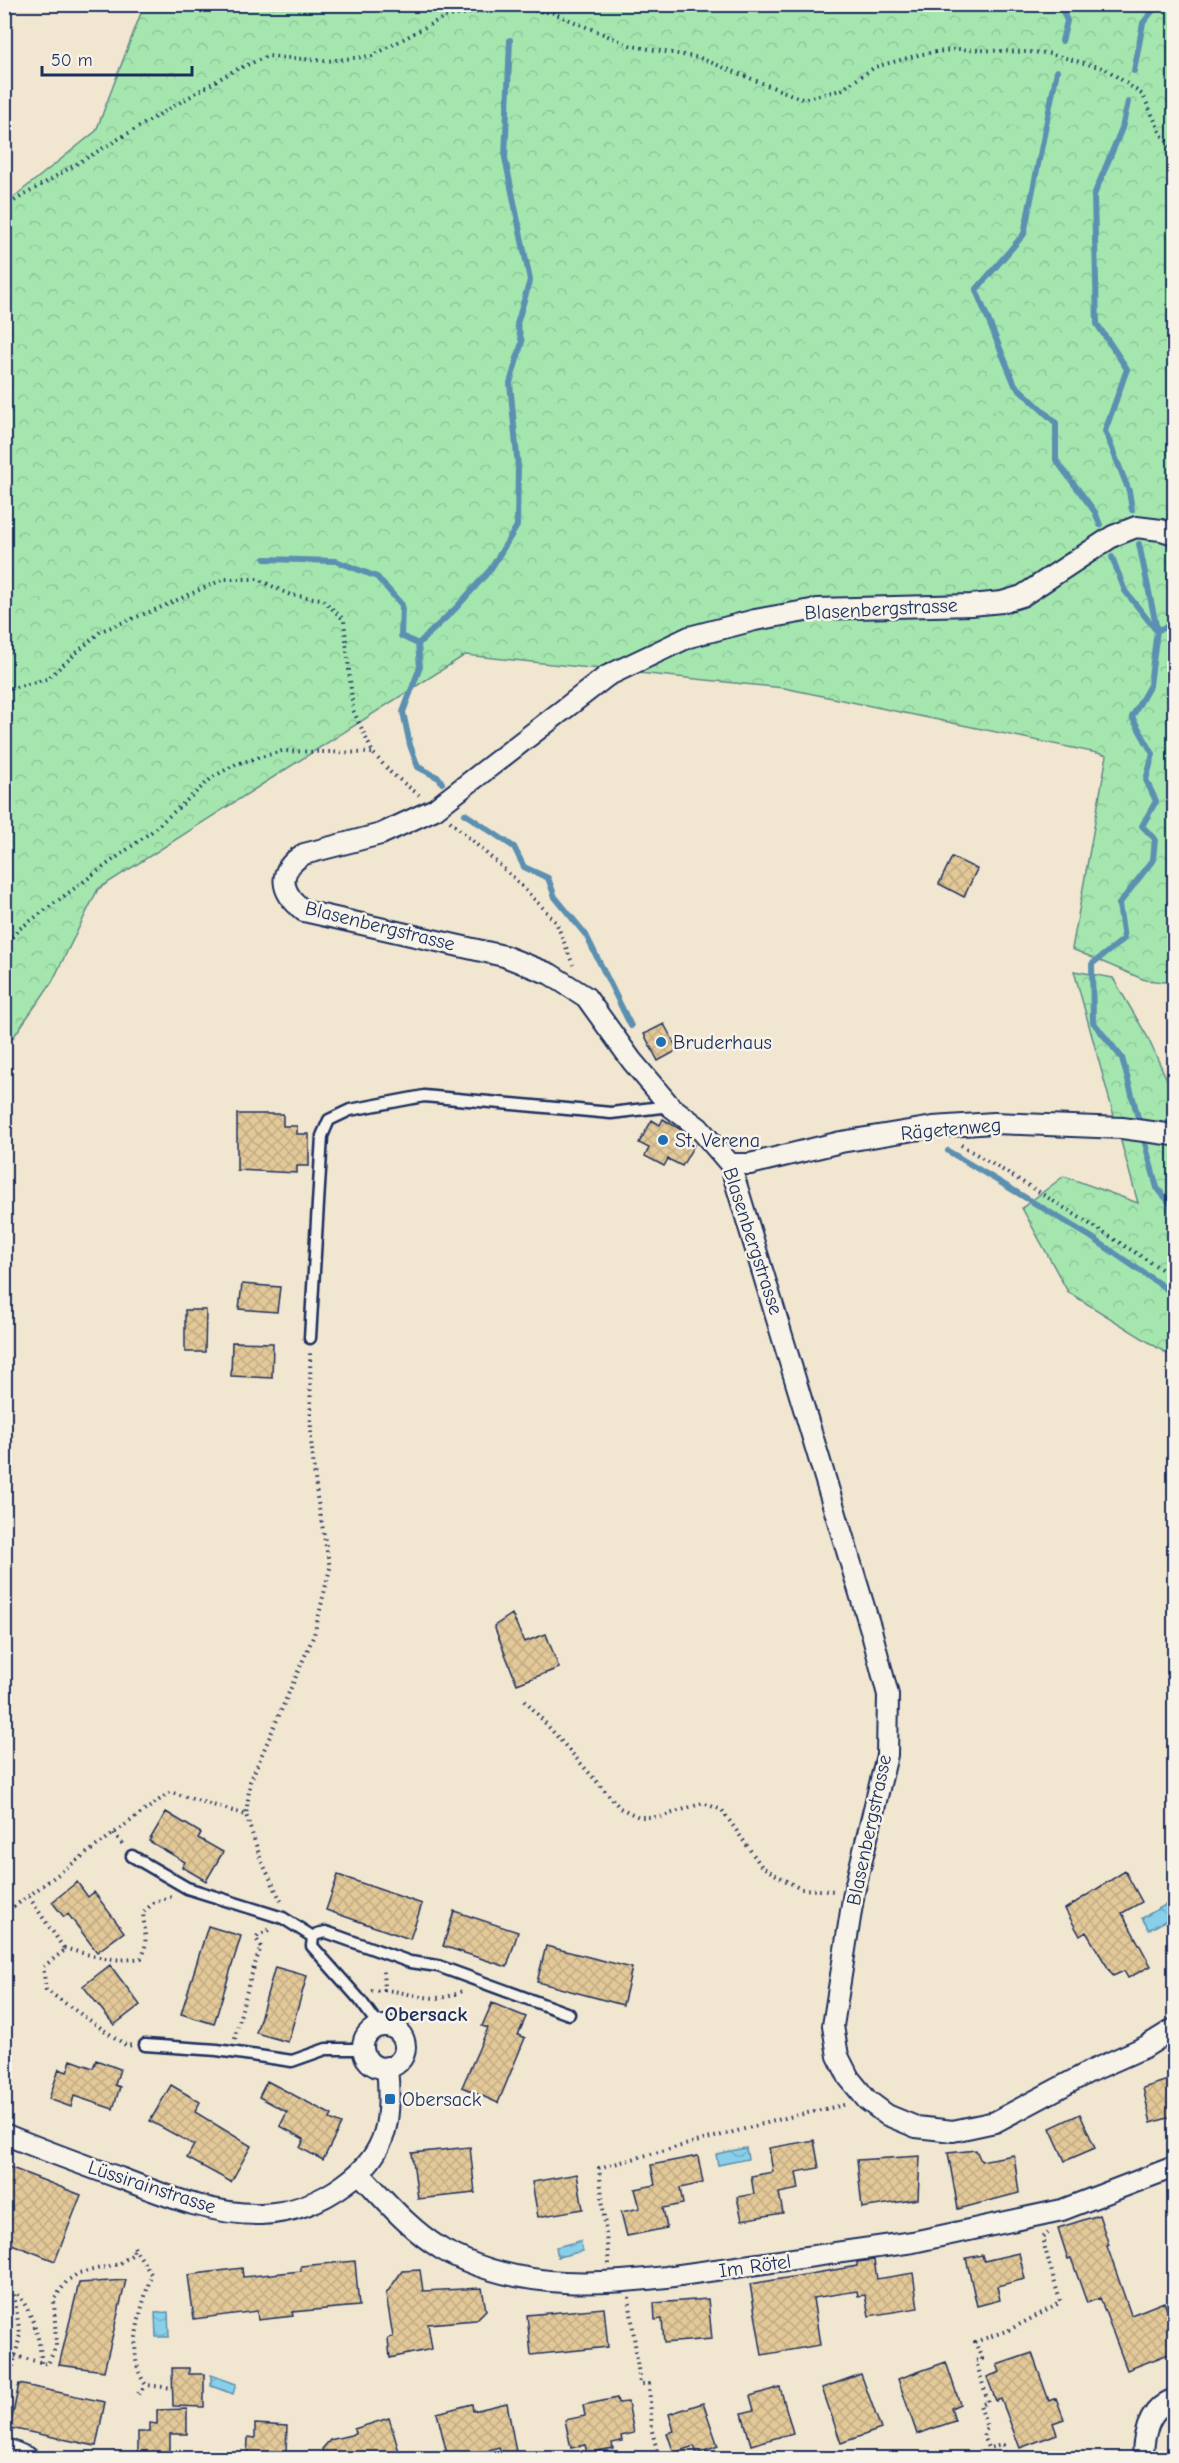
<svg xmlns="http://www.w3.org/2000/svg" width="1179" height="2463" viewBox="0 0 1179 2463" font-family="'Comic Neue',sans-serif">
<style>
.forest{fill:url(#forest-crowns);stroke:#608a86;stroke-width:1.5}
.water{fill:url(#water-waves);stroke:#5c90b1;stroke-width:1.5}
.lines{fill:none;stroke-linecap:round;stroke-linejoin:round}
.stream{stroke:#5c90b1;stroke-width:6}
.building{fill:url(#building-cross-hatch);stroke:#1b2f5e;stroke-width:1.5}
.lane-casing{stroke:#1b2f5e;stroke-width:15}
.street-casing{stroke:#1b2f5e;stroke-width:24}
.path{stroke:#1b2f5e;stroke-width:4;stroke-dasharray:1.5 4.5;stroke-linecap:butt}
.lane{stroke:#f7f3e8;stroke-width:10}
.street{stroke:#f7f3e8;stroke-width:20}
.poi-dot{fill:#1f6fb2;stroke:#f7f3e8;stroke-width:2}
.labels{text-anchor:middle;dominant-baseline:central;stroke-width:5;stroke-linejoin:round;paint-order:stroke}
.street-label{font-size:20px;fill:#1b2f5e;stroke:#f7f3e8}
.poi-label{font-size:20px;fill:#1b2f5e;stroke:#f7f3e8;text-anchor:start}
.neighbourhood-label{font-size:21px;font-weight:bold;fill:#1b2f5e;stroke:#f7f3e8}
</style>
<defs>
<pattern id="forest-crowns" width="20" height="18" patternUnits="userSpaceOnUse" patternTransform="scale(1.5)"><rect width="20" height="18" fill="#a5e6af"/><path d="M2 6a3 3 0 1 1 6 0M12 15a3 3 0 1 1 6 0" fill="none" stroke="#8dc699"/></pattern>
<pattern id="water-waves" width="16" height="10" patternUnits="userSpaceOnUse" patternTransform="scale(1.5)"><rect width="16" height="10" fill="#88d0e9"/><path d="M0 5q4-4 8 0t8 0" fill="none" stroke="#75b3ca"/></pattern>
<pattern id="building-cross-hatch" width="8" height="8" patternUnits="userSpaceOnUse" patternTransform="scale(1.5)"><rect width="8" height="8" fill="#e3c898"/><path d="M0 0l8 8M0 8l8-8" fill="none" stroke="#c2ac85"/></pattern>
</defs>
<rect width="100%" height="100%" fill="#f1e6d0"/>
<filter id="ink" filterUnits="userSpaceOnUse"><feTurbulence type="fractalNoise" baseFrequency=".0167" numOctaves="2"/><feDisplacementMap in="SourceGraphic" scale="12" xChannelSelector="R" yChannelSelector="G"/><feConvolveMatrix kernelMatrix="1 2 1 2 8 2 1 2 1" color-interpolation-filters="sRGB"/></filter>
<g filter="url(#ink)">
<!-- forest -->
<path class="forest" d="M144,5H1174V983L1145,980L1072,949L1107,755L784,688L465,655L98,889L52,982L5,1049V204L96,131Z
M1074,971L1113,978L1147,1036L1174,1095V1358L1068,1292L1022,1208L1064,1176L1138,1203Z"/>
<!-- water -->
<path class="water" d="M1174,1900V1916L1149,1930L1142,1918Z
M746,2148L748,2159L718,2165L716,2154Z
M580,2241L583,2251L558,2257L556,2247Z
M168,2312L169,2337H156L155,2313Z
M211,2375L236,2384L233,2394L211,2386Z"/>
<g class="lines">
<!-- stream -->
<path class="stream" d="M1060,4L1067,21L1062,41
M1057,71L1024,234L976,290L1015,385L1056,423V460L1095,512L1100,525
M1134,71L1143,23L1158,4
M1128,102L1122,128L1094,195L1097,324L1127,369L1105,431L1129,491L1132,510
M1139,544L1157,630L1150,685L1132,717L1153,754L1146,780L1156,801L1142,826L1155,839L1153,860L1119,904L1124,939L1092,964L1093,1022L1122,1058L1157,1188L1171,1204L1174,1254
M1112,557L1125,591L1156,630
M265,559L336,561L377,577L402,605L401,636L418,644
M1157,630L1174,625
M442,783L439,778L418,767L410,745L403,712L420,667L418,644L456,608L490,570L517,526L518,467L510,383L522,342L517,324L530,280L505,158L510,40
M465,814L514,847L524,867L548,878L555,897L586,935L631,1026
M948,1151L1091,1237L1174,1294"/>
</g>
<!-- building -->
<path class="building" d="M952,857L977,869L964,897L939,884Z
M664,1024L678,1050L658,1061L644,1034Z
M237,1114H283V1126H297V1134H309V1166H297V1173L237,1170Z
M663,1119L683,1131L680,1138L694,1145L682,1166L668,1159L664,1166L645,1156L649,1148L639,1143L652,1120L660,1125Z
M242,1284L280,1287L277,1312L239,1309Z
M185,1310H206L205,1352H185Z
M232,1342L273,1343L272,1378L231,1376Z
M512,1614L524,1642L546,1634L559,1668L517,1684L494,1626Z
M166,1812L201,1833L198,1838L223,1852L206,1881L182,1867L185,1862L149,1841Z
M1125,1871L1142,1902L1122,1913L1151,1966L1128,1978L1124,1971L1113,1976L1086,1932L1080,1936L1065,1909Z
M338,1875L422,1904L410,1939L326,1910Z
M77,1882L88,1897L94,1892L124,1932L97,1952L68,1914L64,1917L52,1902Z
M454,1911L518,1932L507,1967L443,1946Z
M208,1926L241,1936L214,2024L181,2014Z
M546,1946L632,1968L623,2005L537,1982Z
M110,1965L140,2005L114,2025L83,1986Z
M275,1967L307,1976L288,2042L256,2033Z
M492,2003L526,2017L518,2035L525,2038L498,2103L462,2087L488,2028L482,2026Z
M71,2060L93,2068L96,2060L120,2069L115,2085L120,2087L113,2109L74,2096L71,2107L49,2099L59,2069L67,2072Z
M1174,2078V2116L1151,2123L1143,2088Z
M267,2081L332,2115L330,2119L341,2124L323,2160L300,2148L304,2139L280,2126L287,2112L259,2097Z
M171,2085L200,2102L195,2112L251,2146L231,2182L187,2158L194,2145L150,2121Z
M1080,2114L1095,2148L1065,2161L1050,2128Z
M814,2140L819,2168L796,2172L799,2189L779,2193L783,2213L742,2220L737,2197L754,2194L751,2176L773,2172L769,2148Z
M470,2147L475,2193L418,2199L412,2153Z
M976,2150L981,2161L1014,2155L1019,2193L958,2209L948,2153Z
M698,2156L703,2183L680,2188L683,2204L663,2208L667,2228L627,2236L621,2212L640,2208L635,2189L655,2185L651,2165Z
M920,2156L918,2199L862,2208L857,2160Z
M4,2165L81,2195L55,2261L4,2241Z
M577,2174L583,2209L538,2217L532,2182Z
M1099,2215L1109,2245L1107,2246L1131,2315L1164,2302L1174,2329V2352L1127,2370L1100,2298L1087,2303L1071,2258L1068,2259L1058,2228Z
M1019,2253L1025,2279L997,2286L1000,2300L977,2306L966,2258L982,2255L984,2261Z
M874,2260L877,2279L913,2273L918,2308L869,2316L865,2295L858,2296L857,2291L813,2298L820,2345L762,2355L750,2284L857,2266V2262Z
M355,2261L359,2306L292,2312L293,2316L258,2320L257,2311L194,2319L188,2275L242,2268L243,2277L301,2271V2266Z
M420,2270L423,2291L482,2288L486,2310L476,2320L428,2324L432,2349L390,2358L388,2338L393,2337L386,2294L402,2271Z
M126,2280L104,2371L59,2365L79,2283Z
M708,2299L712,2339L664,2343L662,2319L655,2320L654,2303Z
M604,2308L608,2347L531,2355L527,2315Z
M1032,2353L1049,2401L1056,2398L1064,2419L1053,2423L1057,2434L1020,2448L1001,2399L996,2401L987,2377L1000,2372L997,2365Z
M946,2362L960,2404L951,2408L955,2421L917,2434L898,2379Z
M172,2368H189V2374H204V2407L173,2406Z
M861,2374L881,2429L841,2443L822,2388Z
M19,2384L105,2402L96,2446L10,2428Z
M780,2387L793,2433L751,2445L742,2413L754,2410L750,2396Z
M617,2398L618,2403L628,2402L634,2433L621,2436L622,2441L612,2443L613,2448L587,2453L585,2445L571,2448L565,2420L585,2416L583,2405Z
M507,2403L516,2452L502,2457L499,2447L463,2458H448L437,2413L472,2404L473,2411Z
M703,2403L718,2446L697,2454L694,2446L674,2453L667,2433L674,2431L669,2414Z
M187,2409V2434H170V2458H138V2432H150V2423L157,2424V2410Z
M389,2418L401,2458H324L322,2449L330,2440L355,2434L354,2429Z
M255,2424L287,2426L286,2453L270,2452V2458H247L248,2437L255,2438Z"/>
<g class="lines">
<defs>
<path id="lane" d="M310,1338L322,1136L329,1120L350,1110L424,1096L611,1113L670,1106
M132,1856L187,1888L283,1918L313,1937
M313,1937L317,1934L326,1932L410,1962L438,1966L569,2014
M313,1937L312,1946L360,2000L379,2026
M145,2045L217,2050L292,2061L326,2049H363"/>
<path id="street" d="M1174,534L1161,530L1136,527L1113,536L1022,596L1002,602L971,605L817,609L755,620L689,637L607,676L435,809L381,834L304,854C276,871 280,892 304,911L504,956L550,974L586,997L632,1061L670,1106L699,1128L730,1164L871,1630L888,1695L887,1755L854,1892L833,2026L838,2056L849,2078L867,2100L887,2115L916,2127L953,2131L995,2122L1089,2072L1145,2047L1174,2029
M730,1164H750L841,1142L933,1127L994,1123L1122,1128L1174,1135
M363 2047a21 21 0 1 1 42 0a21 21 0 1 1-42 0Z
M4,2134C43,2150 81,2164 120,2178C164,2195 212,2215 261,2214C291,2213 321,2202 345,2184C389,2153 392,2117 387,2067
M360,2174C385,2200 409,2229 440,2248C447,2253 456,2256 464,2260C529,2288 597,2285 666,2277L913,2242L1062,2210L1174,2167
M4,2448L28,2458
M1143,2458C1143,2433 1149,2409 1174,2399"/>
</defs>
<!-- lane casing -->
<use href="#lane" class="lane-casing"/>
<!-- street casing -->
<use href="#street" class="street-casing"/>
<!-- path -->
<path class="path" d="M4,207L233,71L268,56L327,61L372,56L444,17L507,7L553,13L632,46L700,58L802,99L841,90L875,67L922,54L958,49L1047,53L1106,69L1143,95L1161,134L1174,151
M4,690L47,679L101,631L157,609L224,579H258L290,595L322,599L344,620L353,710L373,753L391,773L419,795
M450,821L513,877L556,922L573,965
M4,946L18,930L151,832L213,777L236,764L282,751L373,753
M961,1145L1039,1192L1174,1277
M525,1700L620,1808L639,1817H660L703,1803L722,1810L762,1867L801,1889L836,1891
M114,1833L124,1846
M29,1897L65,1950L43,1967L46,1990L127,2046L132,2045
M281,1901L261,1860L246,1815L250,1782L314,1635L330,1568L317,1497L311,1441L310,1351
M4,1914L170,1792L246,1815
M64,1948C89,1955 115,1963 141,1958C149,1947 144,1927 143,1913L153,1903L172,1896
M384,1990C412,1992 435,2006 462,1991
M371,1991L384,1990L383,1968
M235,2039C242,2007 250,1977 261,1947L256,1938L258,1935L271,1929
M134,2247L151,2274C143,2308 123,2353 146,2385L173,2388
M609,2264L599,2168L789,2117L848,2104
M629,2297L640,2384H649L652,2431L659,2458
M15,2356L48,2364L56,2346L54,2299L67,2281L79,2273L119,2264L133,2254V2247
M138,2394L146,2385
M4,2395L7,2391L20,2335L14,2294H18C32,2313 41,2339 41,2363
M1006,2458L1003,2445L988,2448L983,2436L987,2428L980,2405L988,2402L976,2361L982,2359L975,2342L1009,2330L1055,2306L1060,2301L1042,2238L1048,2233"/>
<!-- lane -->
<use href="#lane" class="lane"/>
<!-- street -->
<use href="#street" class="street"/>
</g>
</g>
<!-- markers -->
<g class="poi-dot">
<circle cx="661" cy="1042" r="6"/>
<circle cx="663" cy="1140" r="6"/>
<rect x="384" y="2093" width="12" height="12" rx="3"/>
</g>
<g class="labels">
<!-- street labels -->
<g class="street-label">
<text transform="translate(881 609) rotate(-3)">Blasenbergstrasse</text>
<text transform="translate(380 926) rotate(14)">Blasenbergstrasse</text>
<text transform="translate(951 1129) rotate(-5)">Rägetenweg</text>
<text transform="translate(753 1241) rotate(72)">Blasenbergstrasse</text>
<text transform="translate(869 1830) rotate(-78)">Blasenbergstrasse</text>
<text transform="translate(152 2187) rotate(18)">Lüssirainstrasse</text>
<text transform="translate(755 2266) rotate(-8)">Im Rötel</text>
</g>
<!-- poi labels -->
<g class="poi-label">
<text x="673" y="1042">Bruderhaus</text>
<text x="675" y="1140">St. Verena</text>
<text x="402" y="2099">Obersack</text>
</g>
<!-- neighbourhood labels -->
<g class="neighbourhood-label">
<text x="426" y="2014">Obersack</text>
</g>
</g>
<!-- margin -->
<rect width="1179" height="2463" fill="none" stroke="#f7f3e8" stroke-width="24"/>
<rect x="12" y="12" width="1155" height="2439" fill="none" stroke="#1b2f5e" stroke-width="2" filter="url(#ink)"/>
<!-- scale -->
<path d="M42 66v9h150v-9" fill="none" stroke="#1b2f5e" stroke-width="3"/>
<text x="51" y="66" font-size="18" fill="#1b2f5e" stroke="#f7f3e8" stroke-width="4.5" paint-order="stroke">50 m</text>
</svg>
